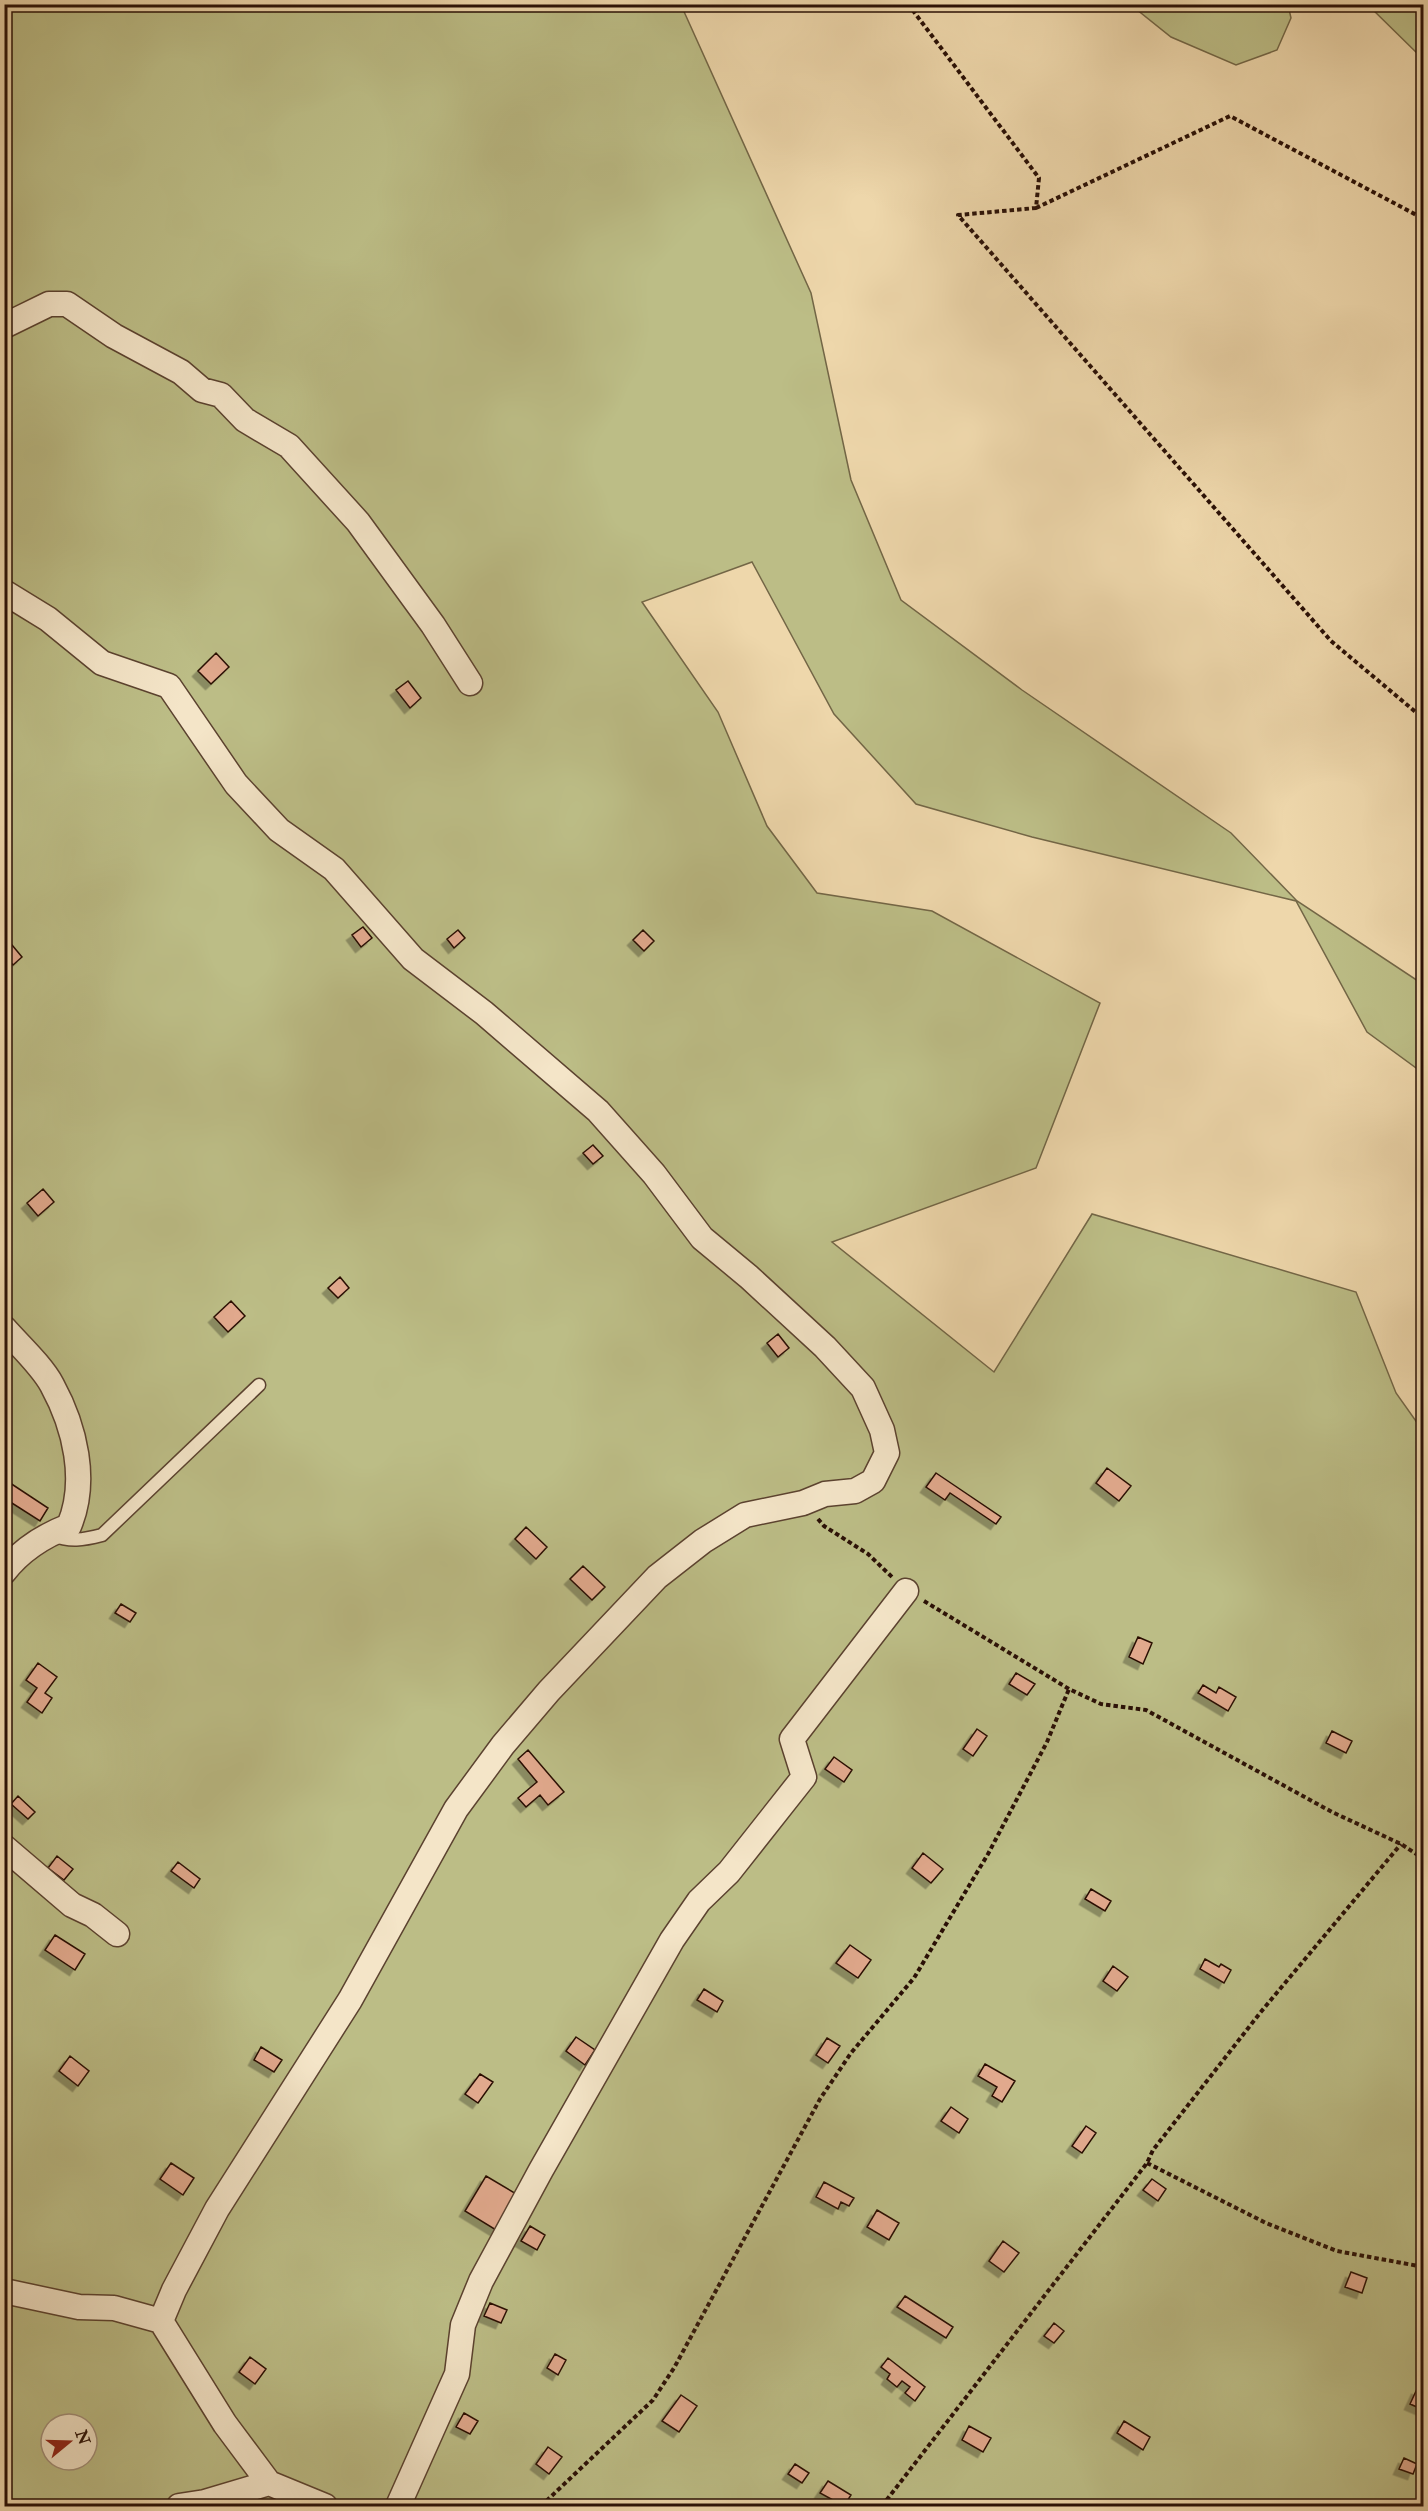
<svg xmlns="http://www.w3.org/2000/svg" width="1428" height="2511" viewBox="0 0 1428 2511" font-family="'IM FELL Double Pica',serif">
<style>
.green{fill:#bcbd86;stroke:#736646;stroke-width:1.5;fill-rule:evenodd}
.building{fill:#e1a98d;stroke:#2a1006;stroke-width:1.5;filter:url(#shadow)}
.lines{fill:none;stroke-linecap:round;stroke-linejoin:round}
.service-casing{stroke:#5b422f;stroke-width:15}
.minor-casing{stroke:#5b422f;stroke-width:27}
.path{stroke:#2a1006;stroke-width:4;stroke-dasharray:4.5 3;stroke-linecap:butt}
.service{stroke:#f4e5c8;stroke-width:12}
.minor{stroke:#f4e5c8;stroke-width:24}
</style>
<defs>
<filter id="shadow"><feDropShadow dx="-5.5" dy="5.5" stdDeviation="0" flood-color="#0004"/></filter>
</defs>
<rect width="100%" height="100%" fill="#eed7ab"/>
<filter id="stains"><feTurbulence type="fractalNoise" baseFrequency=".00333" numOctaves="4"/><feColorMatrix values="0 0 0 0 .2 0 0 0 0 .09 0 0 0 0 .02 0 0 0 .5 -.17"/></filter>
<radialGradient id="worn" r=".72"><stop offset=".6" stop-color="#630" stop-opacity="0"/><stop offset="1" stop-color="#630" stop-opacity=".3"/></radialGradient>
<!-- green -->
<path class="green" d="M5,5H681L811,293L851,480L901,600L1022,690L1231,833L1297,901L1418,981L1423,982V1073L1367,1032L1296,901L1032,837L916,804L834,714L752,562L642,602L718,712L767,826L817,893L932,911L1100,1003L1036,1168L832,1242L994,1372L1092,1214L1356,1292L1396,1393L1423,1431V2506H5ZM51,2424H87V2460H51Z
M1131,5H1288L1291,18L1277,50L1236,65L1171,37Z
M1368,5H1423V59Z"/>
<!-- building -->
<path class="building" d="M216,653L229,667L211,684L198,671Z
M408,681L421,698L410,708L396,690Z
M363,927L372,938L361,947L352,935Z
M458,930L465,938L454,948L447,939Z
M643,930L654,941L644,951L633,940Z
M12,945L22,957L13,965L4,955V951Z
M593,1145L603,1156L593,1164L583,1153Z
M43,1189L54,1202L38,1216L27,1203Z
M340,1277L349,1288L338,1298L328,1288Z
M231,1301L245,1316L228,1332L214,1317Z
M778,1334L789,1348L778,1357L767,1343Z
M1107,1468L1131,1486L1119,1501L1096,1483Z
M936,1473L1001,1517L996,1524L950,1493L945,1500L926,1487Z
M4,1479L48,1508L40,1521L4,1498Z
M526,1527L547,1547L536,1559L515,1539Z
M583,1566L605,1587L592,1600L570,1579Z
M121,1604L136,1613L130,1622L115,1613Z
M1138,1637L1152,1643L1143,1664L1129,1657Z
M38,1663L57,1677L45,1693L52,1698L42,1713L27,1702L37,1688L26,1680Z
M1016,1673L1035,1684L1027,1695L1009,1684Z
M1203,1685L1216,1693L1219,1687L1236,1697L1228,1711L1198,1693Z
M977,1729L987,1736L973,1756L963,1749Z
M1332,1731L1352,1741L1346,1753L1326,1743Z
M528,1750L564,1792L548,1805L540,1795L526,1807L518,1798L537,1782L518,1759Z
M834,1757L852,1770L844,1782L825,1769Z
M18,1796L35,1812L28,1819L11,1804Z
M923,1853L943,1869L931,1883L912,1868Z
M57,1856L73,1869L64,1880L48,1868Z
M178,1862L200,1879L194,1888L171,1871Z
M1091,1889L1111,1901L1105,1911L1085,1899Z
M55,1935L85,1954L75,1970L45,1950Z
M850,1945L871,1960L858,1978L836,1963Z
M1205,1959L1219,1967L1221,1964L1231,1970L1224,1983L1200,1969Z
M1113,1966L1128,1977L1117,1991L1103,1981Z
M704,1989L723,2001L717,2012L697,2000Z
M576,2037L595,2050L585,2065L566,2051Z
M827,2038L840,2046L828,2063L816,2055Z
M261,2047L282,2060L274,2072L254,2060Z
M70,2056L89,2071L78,2086L59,2071Z
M985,2064L1015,2081L1002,2102L992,2096L997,2087L978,2076Z
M480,2074L493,2082L478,2103L465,2094Z
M951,2107L968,2119L959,2133L941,2121Z
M1086,2126L1096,2133L1082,2153L1072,2146Z
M171,2163L194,2178L183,2195L160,2179Z
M486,2176L518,2195L496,2230L465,2211Z
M1152,2179L1166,2189L1158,2201L1143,2190Z
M824,2182L854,2198L849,2206L841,2202L838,2209L816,2197Z
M877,2210L899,2223L889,2240L867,2227Z
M530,2226L545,2235L537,2250L521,2241Z
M1003,2241L1019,2253L1004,2272L989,2261Z
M1351,2272L1367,2278L1362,2293L1345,2287Z
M905,2296L953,2327L946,2338L897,2307Z
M490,2303L507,2310L501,2323L484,2316Z
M1054,2323L1064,2331L1054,2343L1044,2336Z
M555,2354L566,2360L558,2375L547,2368Z
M250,2357L266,2369L255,2384L239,2372Z
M888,2358L925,2387L915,2401L905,2393L910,2387L902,2381L897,2387L887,2379L890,2374L881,2367Z
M1417,2389L1424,2392V2410L1410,2404Z
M681,2395L697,2406L679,2432L662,2421Z
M464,2413L478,2421L470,2434L456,2427Z
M1124,2421L1150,2437L1143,2450L1117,2433Z
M969,2426L991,2438L983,2452L962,2440Z
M548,2447L562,2457L549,2474L536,2464Z
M1404,2458L1417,2464L1413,2474L1399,2469Z
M795,2464L809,2473L802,2483L788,2474Z
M828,2481L851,2495L844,2506L820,2493Z"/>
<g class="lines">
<defs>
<path id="service" d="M52,1535C70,1542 83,1540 102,1535L259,1385"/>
<path id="minor" d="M4,326L49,304H67L114,336L181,372L202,390L221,395L245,420L289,446L358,522L433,625L470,683
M4,592L48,619L102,663L169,686L236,784L279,830L334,869L413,959L484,1013L598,1111L654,1174L702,1238L749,1277L825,1347L863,1388L882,1430L887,1453L873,1481L855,1491L825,1494L803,1503L745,1515L703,1541L657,1577L549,1691L503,1745L456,1809L350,2000L217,2209L174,2290L161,2321
M4,1328C19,1345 42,1366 52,1385C75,1427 88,1481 69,1526C43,1536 21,1550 4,1572
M4,1847L72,1905L93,1915L117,1934
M4,2291L79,2307L114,2308L161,2321L225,2424L269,2483L325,2506
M179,2506L205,2502L269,2483
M398,2506L457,2374L463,2325L481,2281L541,2170L672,1940L699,1901L729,1872L804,1777L792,1739L906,1591"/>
</defs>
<!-- service casing -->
<use href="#service" class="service-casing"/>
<!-- minor casing -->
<use href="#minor" class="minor-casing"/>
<!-- path -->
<path class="path" d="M908,4L1039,178L1036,208L958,215L1331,641L1424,719
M1036,208L1230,116L1424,219
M818,1519L824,1526L868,1554L892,1577
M924,1601L1069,1689L1101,1704L1146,1710L1332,1812L1401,1844L1424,1859
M1147,2163L1266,2223L1337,2251L1424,2267
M541,2506L653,2400L674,2368L820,2099L851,2053L914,1978L988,1854L1047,1742L1069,1689
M882,2506L1147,2163L1153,2150L1260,2013L1401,1844"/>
<!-- service -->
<use href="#service" class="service"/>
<!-- minor -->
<use href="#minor" class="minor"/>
</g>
<!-- margin -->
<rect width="1428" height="2511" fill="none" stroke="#eed7ab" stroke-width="24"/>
<rect x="6" y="6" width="1416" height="2499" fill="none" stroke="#2a1006" stroke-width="3"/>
<rect x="12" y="12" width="1404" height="2487" fill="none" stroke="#2a1006" stroke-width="1.5"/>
<!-- north arrow -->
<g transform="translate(69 2442) rotate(71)"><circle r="28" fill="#f4e5c8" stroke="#a3907a" stroke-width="1.5"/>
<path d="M0-4.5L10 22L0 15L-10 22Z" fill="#8f2418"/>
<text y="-9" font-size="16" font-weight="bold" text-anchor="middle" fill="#2a1006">N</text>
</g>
<rect width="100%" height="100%" filter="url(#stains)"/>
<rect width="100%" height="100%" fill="url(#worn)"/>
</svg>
